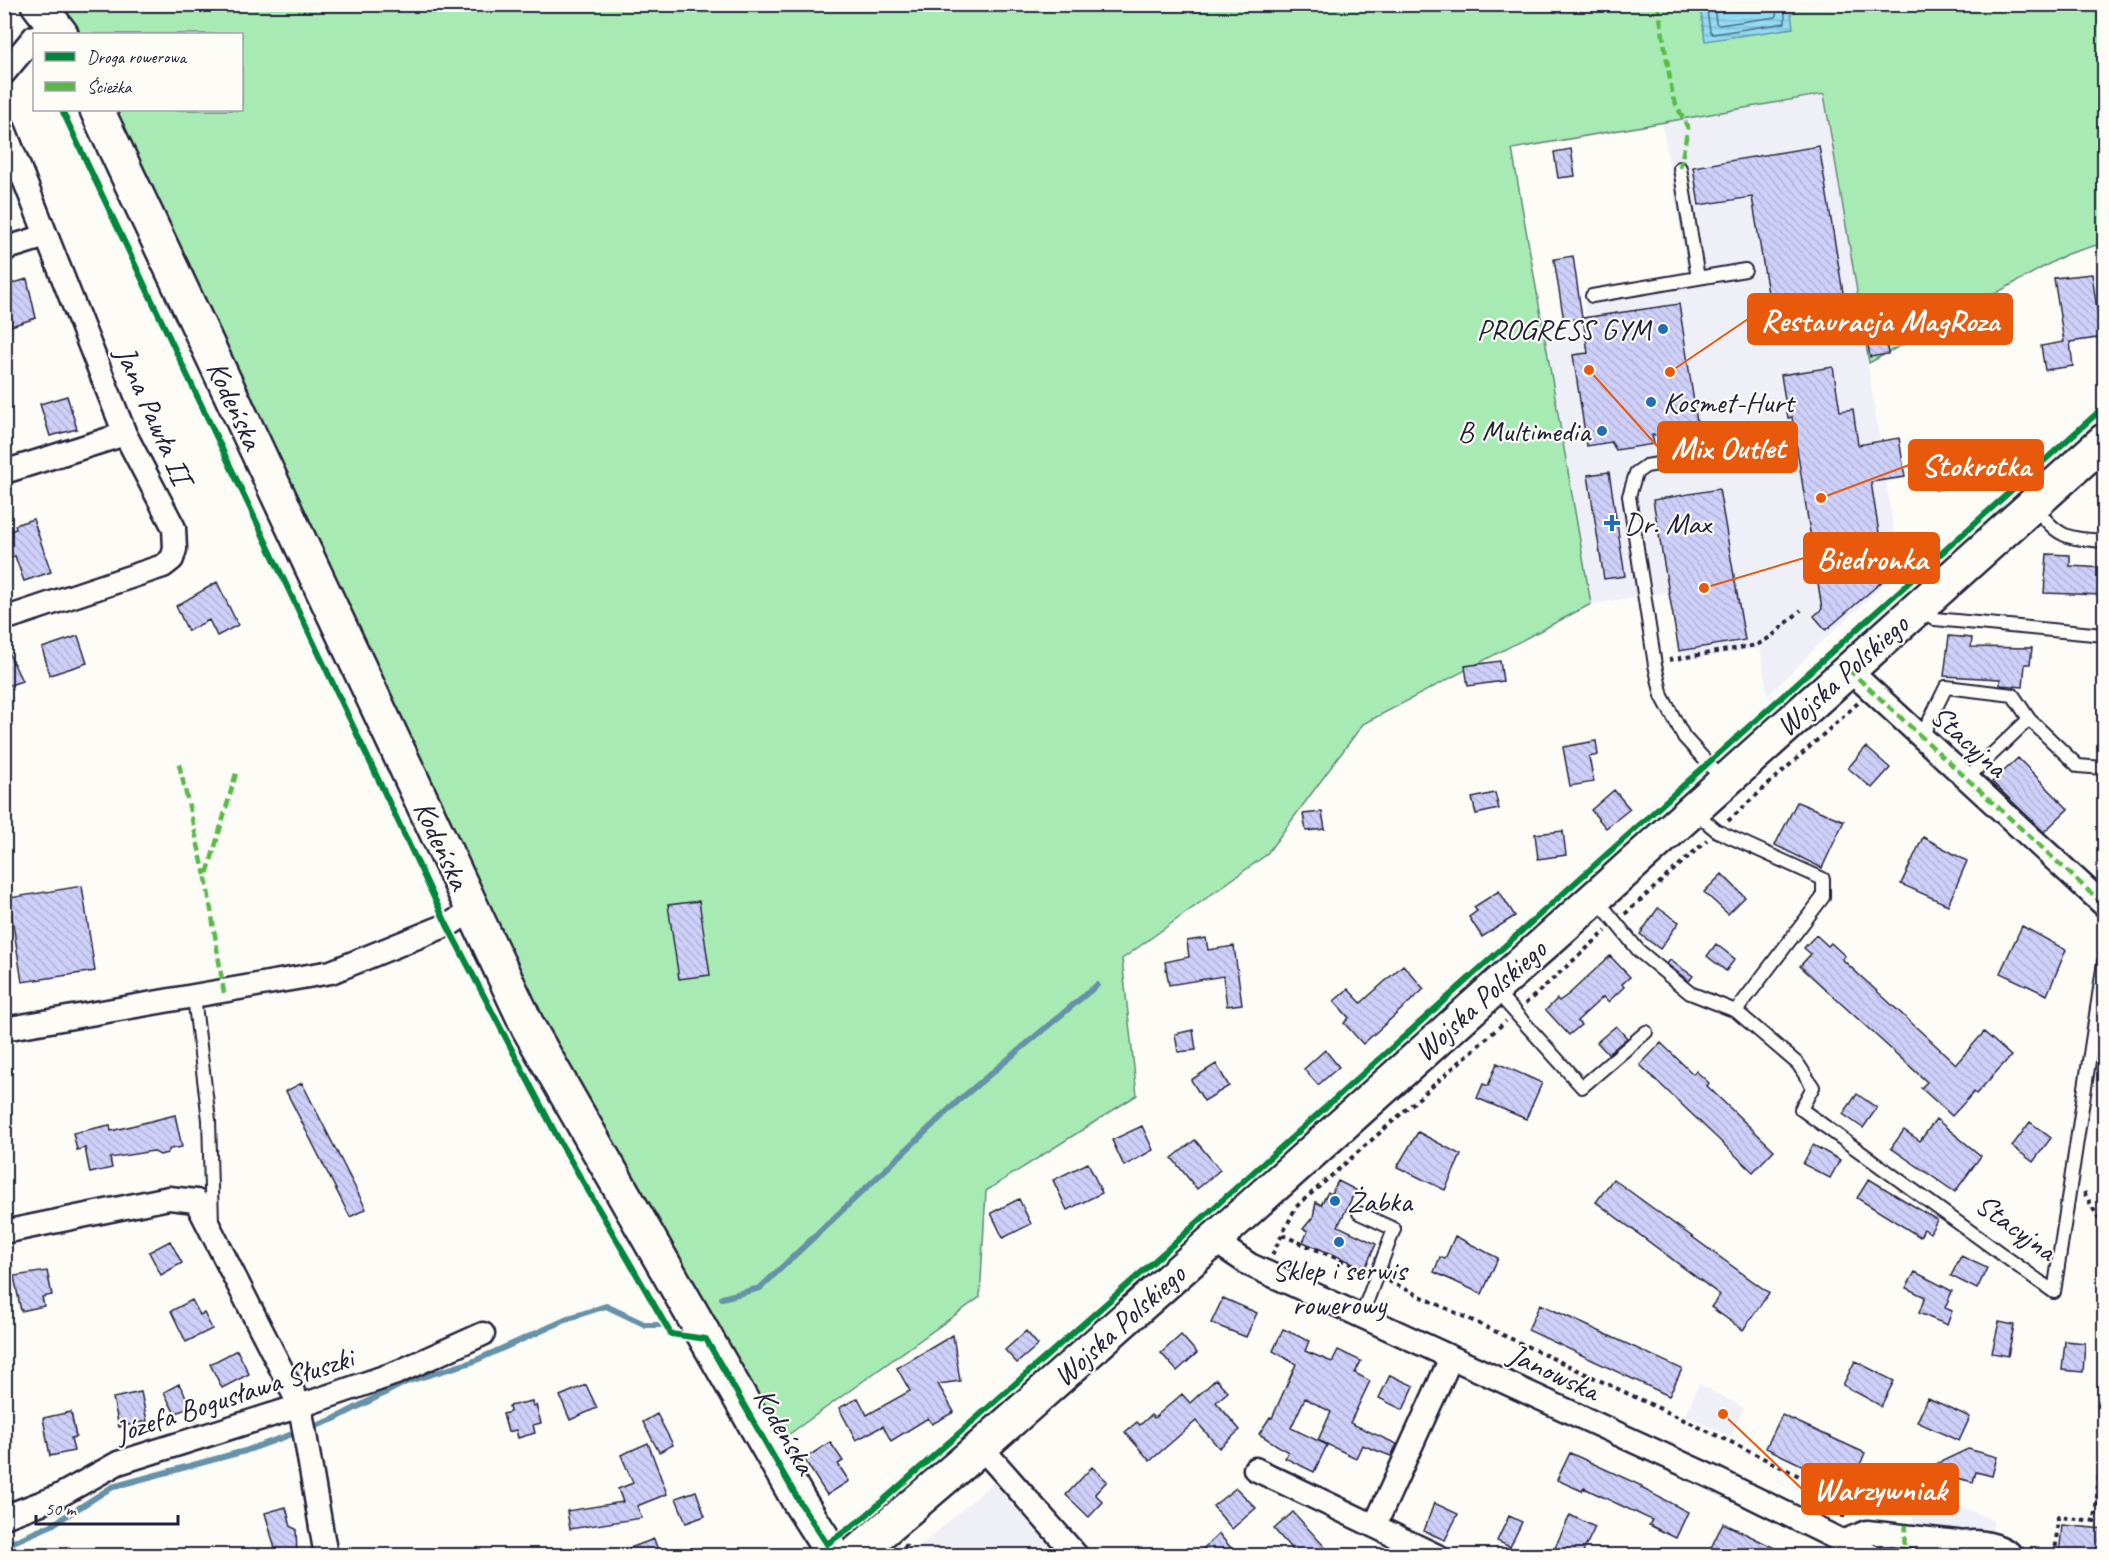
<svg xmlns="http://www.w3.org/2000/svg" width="2109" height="1560" viewBox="0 0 2109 1560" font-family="Caveat,sans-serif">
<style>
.built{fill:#efeff8}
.grass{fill:#a8eab3;stroke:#658677;stroke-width:1.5}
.water{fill:url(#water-rules);stroke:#6592a9;stroke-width:1.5}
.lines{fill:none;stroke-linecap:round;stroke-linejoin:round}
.shore{stroke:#4f6c85;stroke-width:1.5}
.stream{stroke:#6592a9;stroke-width:6}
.building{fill:url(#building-back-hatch);stroke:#22223b;stroke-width:1.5}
.service-casing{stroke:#22223b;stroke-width:16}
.minor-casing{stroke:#22223b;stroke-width:27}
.secondary-casing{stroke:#22223b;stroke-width:38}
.path{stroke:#22223b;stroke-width:4;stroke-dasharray:4.5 4.5;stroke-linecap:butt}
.service{stroke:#fdfcf7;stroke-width:12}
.minor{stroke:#fdfcf7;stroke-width:22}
.secondary{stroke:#fdfcf7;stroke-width:33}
.quiet{stroke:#58b947;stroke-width:4.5;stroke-dasharray:9 4.5;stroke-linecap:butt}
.cycleway-casing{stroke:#fdfcf7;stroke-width:10}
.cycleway{stroke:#00873e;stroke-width:6}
.poi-dot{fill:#1f6fb2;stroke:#fdfcf7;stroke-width:2}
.labels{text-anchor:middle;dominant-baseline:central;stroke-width:4.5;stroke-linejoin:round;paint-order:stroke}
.poi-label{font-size:30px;fill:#22223b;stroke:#fdfcf7;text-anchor:start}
.street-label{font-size:30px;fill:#22223b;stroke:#fdfcf7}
.leader{fill:none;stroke:#e8590c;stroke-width:2}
.callout-dot{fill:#e8590c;stroke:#fdfcf7;stroke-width:2}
.callout{fill:#e8590c;stroke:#e8590c;stroke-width:2}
.callout-label{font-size:32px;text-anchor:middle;font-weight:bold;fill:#fff}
</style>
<defs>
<pattern id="water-rules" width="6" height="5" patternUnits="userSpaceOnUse" patternTransform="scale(1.5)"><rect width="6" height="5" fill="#92dcf3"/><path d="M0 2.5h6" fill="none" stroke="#7ebcd1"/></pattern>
<pattern id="building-back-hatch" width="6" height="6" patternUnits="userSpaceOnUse" patternTransform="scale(1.5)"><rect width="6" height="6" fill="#cfd0f9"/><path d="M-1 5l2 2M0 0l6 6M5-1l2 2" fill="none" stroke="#b1b2d6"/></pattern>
</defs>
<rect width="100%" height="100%" fill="#fdfcf7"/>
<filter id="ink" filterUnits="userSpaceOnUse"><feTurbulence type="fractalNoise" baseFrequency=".0167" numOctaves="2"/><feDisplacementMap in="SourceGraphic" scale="12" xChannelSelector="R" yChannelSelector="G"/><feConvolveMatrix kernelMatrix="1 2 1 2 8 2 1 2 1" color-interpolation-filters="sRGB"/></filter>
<g filter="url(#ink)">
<!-- built -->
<path class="built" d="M1825,94L1900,570L1816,647L1768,696L1760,648L1680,661L1668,592L1591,604L1543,331L1587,324L1584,302L1689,284L1662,122Z
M1699,1384L1744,1408L1731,1437L1685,1415Z
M993,1483L1059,1555H910Z
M1916,1486L1994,1521L1991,1533L1912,1525Z"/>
<!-- grass -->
<path class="grass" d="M52,5H2104V243L2067,254L1869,363L1824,94L1512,149L1591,604L1363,724L1266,855L1122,959L1137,1095L986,1191L980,1297L781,1440L547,1036L114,110H242V34H75Z
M1869,1543L1926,1547L1920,1555H1892Z"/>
<!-- water -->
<path class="water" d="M1700,5H1790L1793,28L1705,41Z"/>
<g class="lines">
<!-- shore -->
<path class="shore" d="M1706,4L1710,31L1713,34L1785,23V4
M1714,4L1716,23L1719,25L1776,17L1777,4"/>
<!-- stream -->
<path class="stream" d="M722,1298L760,1288L958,1101L1097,985
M316,1426L334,1419L406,1382L472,1362L572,1317L606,1306L646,1325H663
M4,1546L52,1525L112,1487L245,1451L298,1432"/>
</g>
<!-- building -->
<path class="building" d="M1819,146L1845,305L1772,317L1752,197L1699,205L1693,167Z
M1571,149L1575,176L1558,178L1554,152Z
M1573,256L1582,318L1564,321L1554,259Z
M2092,274L2097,310L2104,309V337L2070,342L2073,366L2045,370L2041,346L2064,342L2054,278Z
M27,279L36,318L11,326L8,316L4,317V286Z
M1679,304L1698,429L1673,432L1672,437L1652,435L1654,444L1616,450L1611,442L1587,446L1573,355L1588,353L1583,318Z
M1885,336L1888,354L1870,357L1867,339Z
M1833,367L1840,411L1853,409L1858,445L1899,438L1905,477L1871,482L1886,578L1826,630L1814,616L1822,609L1792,417L1788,418L1781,375Z
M67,396L77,429L50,436L40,404Z
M1976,455V459L1997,455L2001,480L1935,490L1931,461Z
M1609,472L1625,576L1604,579L1588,475Z
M1719,489L1745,640L1679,651L1653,500Z
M33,519L51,572L24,581L15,556L4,560V533L16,529L15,525Z
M2047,554L2070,555V566L2104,568V595L2044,593Z
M217,582L238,625L217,636L209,620L188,631L176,606Z
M78,636L87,663L50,675L42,648Z
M1949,636L1972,638L1971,647L2032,648L2030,664H2025L2023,687L2000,685V679L1944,676Z
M4,643L22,681L4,687Z
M1500,661L1503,681L1468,686L1465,666Z
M1596,741L1598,755L1589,757L1594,782L1570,786L1563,747Z
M1866,747L1890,768L1872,788L1848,768Z
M2018,758L2068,809L2044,832L1992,782Z
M1614,790L1630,809L1606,828L1591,810Z
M1495,793L1499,809L1476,814L1472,798Z
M1797,802L1844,821L1822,868L1775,845Z
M1322,812L1325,829L1306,831L1303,814Z
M1563,831L1566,855L1538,859L1535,834Z
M1923,837L1967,861L1948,905L1901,884Z
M1722,874L1745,897L1728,914L1704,892Z
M82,886L95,971L22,982L9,898Z
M1499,891L1515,916L1482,937L1469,917L1477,911L1474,907Z
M699,901L710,975L679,979L668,905Z
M1658,908L1679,922L1660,949L1640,934Z
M2022,926L2066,950L2047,995L2000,973Z
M1816,935L1828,946L1831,943L1845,956L1842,959L1956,1064L1984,1032L2011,1056L1976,1094L1974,1092L1952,1116L1921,1088L1927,1082L1800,966L1811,954L1804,948Z
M1206,938L1208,950L1234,946L1242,1004L1227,1006L1223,976L1169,985L1165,962L1189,957L1187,941Z
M1716,944L1735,959L1726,971L1707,956Z
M1610,956L1630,977L1622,984L1624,987L1608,1002L1603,997L1577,1021L1581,1025L1569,1035L1546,1010L1557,999L1559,1001L1569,994Z
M1670,960L1693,976L1689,981L1667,964Z
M1403,965L1424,989L1363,1044L1344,1023L1349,1018L1334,1001L1348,989L1361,1003Z
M1616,1026L1627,1038L1608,1054L1597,1042Z
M1193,1030L1196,1050L1178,1052L1175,1034Z
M1661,1043L1693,1074L1696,1071L1709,1083L1707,1086L1774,1150L1753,1172L1640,1065Z
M1325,1050L1339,1067L1318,1085L1304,1069Z
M1497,1063L1542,1083L1526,1119L1477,1098L1483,1084L1488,1086Z
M1216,1064L1229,1086L1204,1101L1191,1080Z
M302,1083L366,1209L350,1217L286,1091Z
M1857,1094L1877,1108L1863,1128L1843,1114Z
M175,1115L182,1147L170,1149L167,1153L160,1155L153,1151L110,1158L112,1168L90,1173L85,1148L77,1150L73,1133L110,1125L111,1131Z
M1936,1119L1981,1156L1955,1192L1891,1148L1904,1130L1920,1141Z
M2030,1122L2051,1138L2033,1162L2012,1146Z
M1142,1126L1153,1150L1124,1166L1112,1140Z
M1418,1132L1461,1155L1445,1190L1397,1167Z
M1195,1140L1220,1170L1197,1189L1172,1158Z
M1813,1145L1840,1160L1830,1178L1803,1164Z
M1088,1163L1102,1193L1067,1210L1053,1180Z
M1613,1179L1769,1293L1743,1330L1711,1307L1720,1295L1596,1202Z
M1869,1179L1937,1220L1930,1233L1924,1229L1920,1237L1857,1198Z
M1338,1181L1356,1190L1338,1226L1376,1244L1365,1268L1303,1242L1308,1231L1303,1229L1313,1217L1316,1202L1321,1205L1328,1192L1331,1194Z
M1019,1199L1031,1224L1003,1238L991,1213Z
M1455,1236L1498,1258L1482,1294L1434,1272L1440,1257L1445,1259Z
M170,1241L182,1263L161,1275L149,1252Z
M1961,1256L1987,1268L1977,1289L1951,1276Z
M47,1271L52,1295L42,1297L44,1306L21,1311L14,1276Z
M1915,1272L1952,1291L1945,1308L1952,1311L1947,1325L1919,1313L1925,1297L1906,1288Z
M1223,1298L1257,1313L1246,1337L1211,1323Z
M192,1300L200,1315L204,1313L212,1329L186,1342L171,1311Z
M1540,1304L1682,1369L1669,1396L1528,1330Z
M1999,1322L2014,1325L2008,1356L1992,1353Z
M1283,1329L1309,1341L1305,1351L1332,1362L1338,1350L1361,1361L1355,1373L1370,1381L1350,1423L1397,1444L1391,1456L1362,1445L1356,1458L1318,1440L1331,1412L1305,1398L1291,1428L1327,1445L1314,1472L1285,1458L1288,1452L1259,1434L1270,1417L1272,1418L1296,1364L1273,1351Z
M1026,1331L1038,1345L1017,1363L1005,1350Z
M953,1335L960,1381L938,1384L954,1412L932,1424L928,1418L891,1441L883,1426L856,1440L839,1408L858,1398L867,1415L910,1391L897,1368Z
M1181,1335L1197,1353L1177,1371L1161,1353Z
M2065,1341L2085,1343L2083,1372L2062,1370Z
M237,1350L249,1374L222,1388L210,1364Z
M1855,1361L1894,1381L1881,1406L1843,1385Z
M1390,1375L1414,1386L1403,1410L1379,1398Z
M1216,1379L1228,1392L1216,1402L1240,1430L1219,1448L1196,1421L1150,1461L1125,1432L1137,1422L1140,1425L1151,1415L1154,1418L1182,1394L1190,1403Z
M179,1384L191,1406L175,1414L164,1392Z
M586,1385L597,1408L570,1420L560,1396Z
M141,1392L147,1421L119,1427L113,1398Z
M1928,1398L1970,1417L1959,1441L1917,1422Z
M532,1401L533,1406L536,1405L541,1423L533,1425L535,1433L518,1438L516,1430L508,1432L503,1414L510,1412L509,1406Z
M71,1412L76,1437L71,1438L74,1451L50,1456L43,1418Z
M657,1414L673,1445L659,1452L643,1422Z
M1782,1415L1865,1453L1859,1467L1883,1478L1873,1499L1766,1448Z
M830,1442L843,1461L838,1464L849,1481L827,1495L804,1459Z
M648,1443L667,1494L637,1506L642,1518L570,1529L567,1511L623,1502L618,1489L633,1483L621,1455Z
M1968,1449L1997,1457L1992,1476L1976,1472L1973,1482L1957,1478L1949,1497L1925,1487L1934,1465Z
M1570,1453L1642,1486L1641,1488L1688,1512L1676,1538L1649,1525L1652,1520L1584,1488L1582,1491L1557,1480Z
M1092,1467L1107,1481L1095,1494L1103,1502L1089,1517L1066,1495Z
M1236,1488L1256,1508L1232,1529L1213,1506Z
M696,1491L705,1516L686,1523L676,1498Z
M1434,1503L1458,1514L1445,1540L1424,1531Z
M286,1507L291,1527L296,1529L297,1556H277L265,1513Z
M1293,1512L1333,1556H1298L1274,1529Z
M1570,1515L1595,1527L1581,1556H1551Z
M1509,1516L1522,1522L1510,1547L1497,1541Z
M1723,1523L1754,1538L1791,1556H1722L1710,1550Z
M2062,1525L2104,1529V1556H2059Z
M1219,1534L1238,1556H1195Z
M654,1539L660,1556H614V1554Z"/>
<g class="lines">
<defs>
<path id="service" d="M1680,168L1698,278
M1592,296L1745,270
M2033,505C2060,538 2063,538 2104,541
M1921,609L1935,619L2104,635
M1921,738L1946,687L2013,695L2029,719L2078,766L2104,768
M1966,779L2029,719
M1724,781L1684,737L1662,696L1655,665L1629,496L1636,473L1646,466L1772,445
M1693,811L1717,831L1823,879V897L1736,1011L1798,1064L1813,1087L1801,1109L2054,1292L2104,962
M1595,897L1639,951L1690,993L1736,1011
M1494,989L1582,1087L1646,1032
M194,997L209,1120L212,1222
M1359,1213L1394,1229L1361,1317"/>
<path id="minor" d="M4,73L34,37
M4,129L125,434L174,528L175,549L172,559L163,566L4,619
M4,249L46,236
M4,472L125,434
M1848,669L2104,905
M4,1029L331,972L452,923L473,909
M4,1232L169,1198L196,1201L300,1406L326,1556
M1213,1240L1250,1265L1714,1478L1872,1556
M981,1447L1077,1556
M1255,1469L1437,1556
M4,1517L57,1497L118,1463L300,1406L396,1373L483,1334
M1375,1525L1451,1358
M1844,1541L1867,1532L1957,1542
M1930,1556C1949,1538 1993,1537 2013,1556"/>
<path id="secondary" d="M38,4L61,34
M97,110L528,1027L799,1501L834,1556
M853,1556L981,1447L1186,1265L2104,441"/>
</defs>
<!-- service casing -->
<use href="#service" class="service-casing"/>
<!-- minor casing -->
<use href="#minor" class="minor-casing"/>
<!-- secondary casing -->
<use href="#secondary" class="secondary-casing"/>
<!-- path -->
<path class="path" d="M1669,660L1757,645L1772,636L1801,610
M1728,821L1858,703
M1625,914L1707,840
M1525,1004L1606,931
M2084,1192L2104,1228
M1282,1235L1364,1270
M1272,1255L1296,1207L1506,1021
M1388,1281L1733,1443L1841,1497L1839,1515L1848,1517
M900,1556L907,1544
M2055,1556L2058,1517L2095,1521L2099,1472L2104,1473"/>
<!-- service -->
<use href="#service" class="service"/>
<!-- minor -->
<use href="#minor" class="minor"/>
<!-- secondary -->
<use href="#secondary" class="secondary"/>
<!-- quiet -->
<path class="quiet" d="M1658,4L1673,98L1688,128L1680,168
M1848,669L2104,905
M179,764L205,875
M224,993L206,878L237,770
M1904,1545L1906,1525"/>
<defs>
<path id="cycleway" d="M62,110L447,925L560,1142L671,1334L706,1339L799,1501L827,1544L862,1519L1169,1248L2104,407"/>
</defs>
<!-- cycleway casing -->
<use href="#cycleway" class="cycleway-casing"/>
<!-- cycleway -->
<use href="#cycleway" class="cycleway"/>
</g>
</g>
<!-- markers -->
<g class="poi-dot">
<circle cx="1663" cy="329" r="6"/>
<circle cx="1651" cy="402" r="6"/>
<circle cx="1602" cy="431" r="6"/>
<path d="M1609 514h6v6h6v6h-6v6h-6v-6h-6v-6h6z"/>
<circle cx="1335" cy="1201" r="6"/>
<circle cx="1339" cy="1242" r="6"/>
</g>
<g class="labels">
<!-- poi labels -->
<g class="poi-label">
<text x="1651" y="329" text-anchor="end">PROGRESS GYM</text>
<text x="1663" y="402">Kosmet-Hurt</text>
<text x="1590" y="431" text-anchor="end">B Multimedia</text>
<text x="1624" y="523">Dr. Max</text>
<text x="1347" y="1201">Żabka</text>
<text x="1339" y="1270" text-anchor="middle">Sklep i serwis<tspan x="1339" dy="34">rowerowy</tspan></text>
</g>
<!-- street labels -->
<g class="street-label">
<text transform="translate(235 405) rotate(65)">Kodeńska</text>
<text transform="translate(154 415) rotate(66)">Jana Pawła II</text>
<text transform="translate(1842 675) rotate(-42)">Wojska Polskiego</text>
<text transform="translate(1969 741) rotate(42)">Stacyjna</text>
<text transform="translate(442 845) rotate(65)">Kodeńska</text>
<text transform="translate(1480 1000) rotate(-42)">Wojska Polskiego</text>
<text transform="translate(2016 1227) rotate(36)">Stacyjna</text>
<text transform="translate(1119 1325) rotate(-42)">Wojska Polskiego</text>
<text transform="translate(1554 1372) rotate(25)">Janowska</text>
<text transform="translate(234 1395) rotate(-18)">Józefa Bogusława Słuszki</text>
<text transform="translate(785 1431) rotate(60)">Kodeńska</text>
</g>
</g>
<!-- callouts -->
<path class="leader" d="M1670 372L1748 319M1589 370L1658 447M1821 498L1909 465M1704 588L1804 558M1723 1414L1802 1489"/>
<g class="callout-dot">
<circle cx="1670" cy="372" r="6"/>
<circle cx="1589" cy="370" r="6"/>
<circle cx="1821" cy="498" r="6"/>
<circle cx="1704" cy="588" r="6"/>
<circle cx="1723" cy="1414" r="6"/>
</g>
<g class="callout">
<rect x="1748" y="294" width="264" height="50" rx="6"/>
<rect x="1658" y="422" width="139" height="50" rx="6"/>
<rect x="1909" y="440" width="134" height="50" rx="6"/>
<rect x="1804" y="533" width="135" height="50" rx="6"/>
<rect x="1802" y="1464" width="156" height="50" rx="6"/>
</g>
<g class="callout-label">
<text x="1880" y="331">Restauracja MagRoza</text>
<text x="1728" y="458">Mix Outlet</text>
<text x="1976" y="476">Stokrotka</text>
<text x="1872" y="569">Biedronka</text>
<text x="1880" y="1500">Warzywniak</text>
</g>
<!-- margin -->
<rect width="2109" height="1560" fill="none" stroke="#fdfcf7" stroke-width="24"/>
<rect x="12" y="12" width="2085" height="1536" fill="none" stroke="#22223b" stroke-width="2" filter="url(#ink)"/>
<!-- legend -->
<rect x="33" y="33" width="210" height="78" fill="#fdfcf7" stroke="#a5a5ac" stroke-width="1.5"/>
<rect x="45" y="52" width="30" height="9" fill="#00873e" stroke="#a5a5ac" stroke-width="1.5"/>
<text x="87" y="63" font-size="18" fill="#22223b">Droga rowerowa</text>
<rect x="45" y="82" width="30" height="9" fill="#58b947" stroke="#a5a5ac" stroke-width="1.5"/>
<text x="87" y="93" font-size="18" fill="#22223b">Ścieżka</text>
<!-- scale -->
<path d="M36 1515v9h142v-9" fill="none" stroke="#22223b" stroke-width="3"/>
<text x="45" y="1515" font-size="18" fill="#22223b" stroke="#fdfcf7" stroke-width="4.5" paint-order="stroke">50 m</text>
</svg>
